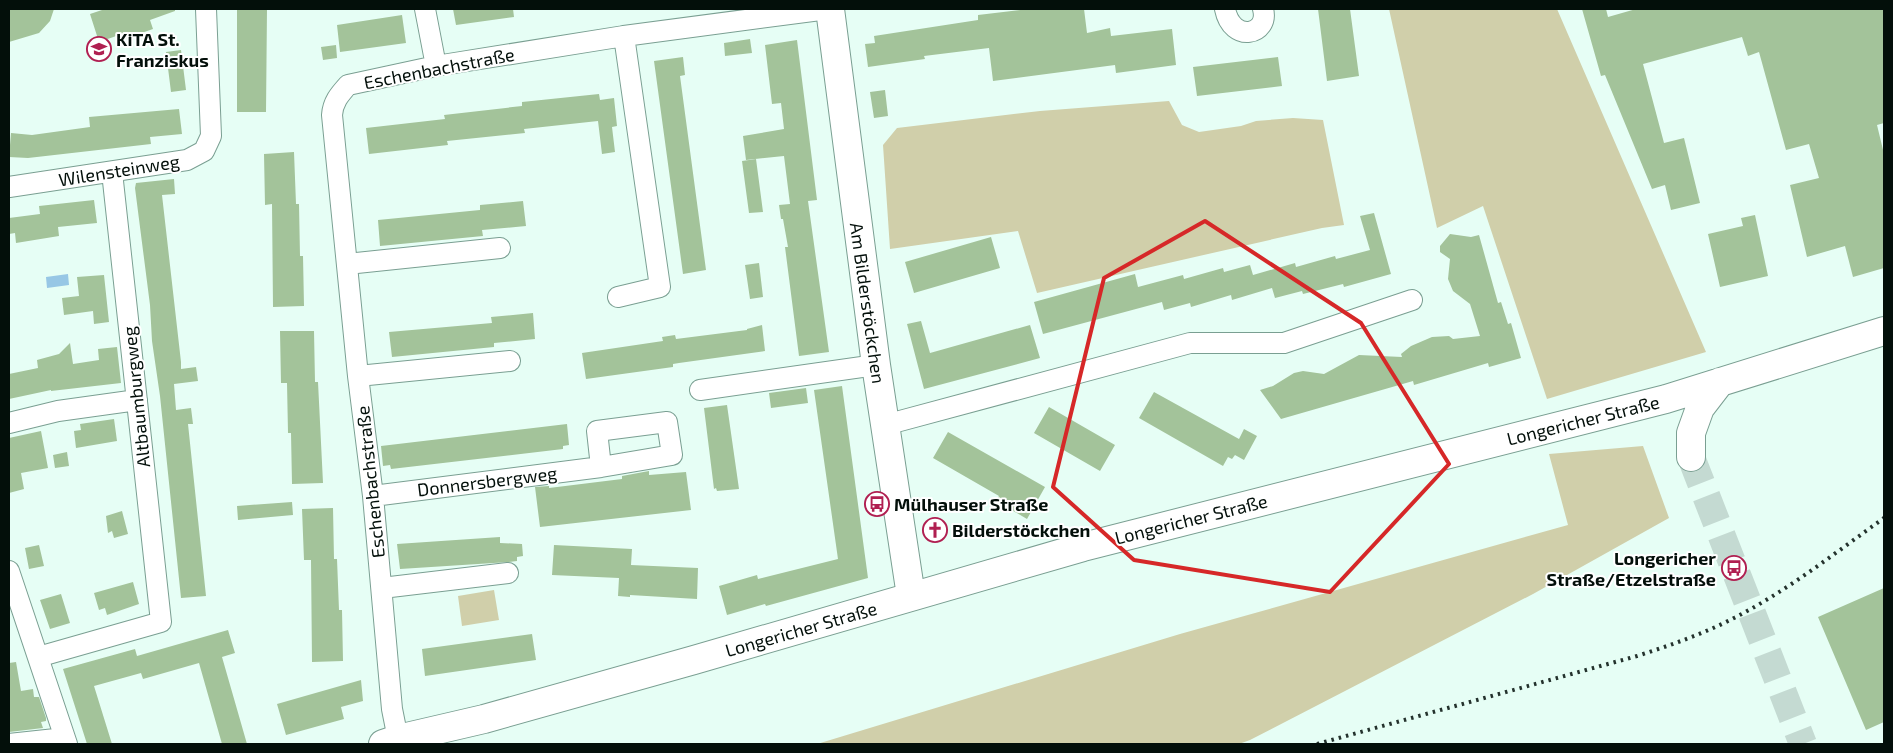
<svg xmlns="http://www.w3.org/2000/svg" width="1893" height="753" viewBox="0 0 1893 753" font-family="'Exo 2',sans-serif">
<style>
.green{fill:#d0cfaa}
.water{fill:#97c7e5}
.building{fill:#a3c39a}
.lines{fill:none;stroke-linecap:round;stroke-linejoin:round}
.secondary-tunnel{stroke:#c4dad2;stroke-width:28;stroke-dasharray:28 14;stroke-linecap:butt}
.street-casing{stroke:#7a9f92;stroke-width:22}
.secondary-casing{stroke:#7a9f92;stroke-width:30}
.street{stroke:#fff;stroke-width:20}
.secondary{stroke:#fff;stroke-width:28}
.rail{stroke:#24322d;stroke-width:4;stroke-dasharray:2.5 5;stroke-linecap:butt}
.marked{fill:none;stroke:#d62828;stroke-width:4;stroke-linejoin:round}
.labels{text-anchor:middle;dominant-baseline:central;stroke-width:4;stroke-linejoin:round;paint-order:stroke}
.poi-label{font-size:18px;font-weight:bold;fill:#030f0a;stroke:#fff;text-anchor:start}
.street-label{font-size:18px;fill:#030f0a;stroke:#fff}
</style>
<rect width="100%" height="100%" fill="#e6fef5"/>
<!-- green -->
<path class="green" d="M1389,9H1557L1706,352L1547,399L1483,206L1437,228Z
M1169,101L1182,125L1199,132L1241,126L1256,121L1293,118L1323,120L1344,225L1322,228L1037,293L1018,231L890,249L883,145L897,128L1040,111Z
M1643,446L1669,518L1533,594L1250,740L1239,744H817L1180,634L1568,525L1549,454Z
M494,590L499,620L462,626L458,596Z"/>
<!-- water -->
<path class="water" d="M68,274L69,285L47,288L46,277Z"/>
<!-- building -->
<path class="building" d="M9,9H54L50,21L39,33L9,42Z
M105,9H175V11L150,20L153,29L124,39L122,34L99,42L90,14Z
M237,9H267L266,112H237Z
M453,9H513L514,17L456,25Z
M1029,9H1084L1087,33L1110,28L1111,36L1172,29L1176,65L1116,73L1115,65L993,81L989,48L924,56L925,59L868,67L865,44L875,43L874,36L978,20V15Z
M1318,9H1350L1359,76L1327,81Z
M1582,9H1606L1608,17L1636,9H1884V123L1877,125L1884,154V268L1853,277L1845,246L1807,257L1790,185L1819,178L1809,144L1786,150L1759,52L1748,56L1742,37L1643,64L1664,143L1684,138L1700,203L1671,210L1665,185L1652,189L1605,75L1601,76Z
M402,15L406,43L340,52L337,25Z
M750,39L752,53L725,56L724,43Z
M797,40L817,200L808,201L829,352L799,356L785,247H788L783,219H781L779,205L790,204L784,156L746,160L743,136L784,129L781,103L772,104L765,45Z
M336,45L337,58L323,60L321,47Z
M181,50L186,90L171,92L166,52Z
M683,57L685,75L680,76L706,270L683,274L654,61Z
M1278,57L1282,86L1197,96L1193,67Z
M885,90L888,116L874,118L870,92Z
M599,94L600,100L614,98L617,126L612,127L615,152L602,154L598,121L524,129L525,133L447,141L448,145L369,154L366,128L445,119L444,115L522,106V102Z
M179,109L182,134L150,137L151,144L28,158L9,157L11,133L32,135L90,127L89,117Z
M294,152L296,204H299L300,256H303L304,306L273,307L272,204L265,205L264,154Z
M756,159L763,212L749,213L742,161Z
M174,179L175,194L162,195L181,362V369L196,367L198,381L174,384L176,410L191,408L193,424H188L206,596L181,598L160,396L152,341L150,305L135,188L136,183Z
M94,200L97,223L58,227L59,236L16,243L15,233L9,234V218L40,214L39,206Z
M523,201L526,226L482,230L483,236L380,246L378,220L480,210V205Z
M1374,213L1391,274L1344,287L1343,284L1303,294L1302,291L1275,298L1272,288L1232,300L1231,295L1191,307L1190,303L1164,310L1162,302L1043,334L1034,302L1135,274L1138,287L1183,275L1184,279L1223,268L1224,272L1250,265L1253,275L1295,263L1296,267L1335,256L1336,259L1370,250L1360,216Z
M1755,215L1768,276L1720,287L1708,234L1743,226L1741,218Z
M1450,234L1471,237L1479,235L1498,303L1501,302L1508,324L1511,323L1521,358L1489,367L1488,363L1414,385L1413,381L1281,419L1260,390L1273,386L1294,373L1303,371L1324,374L1359,355L1402,357L1401,354L1411,346L1432,337L1449,336L1453,339L1480,336L1470,304L1453,291L1448,279L1450,259L1440,252V246Z
M991,237L1000,268L914,293L905,262Z
M759,263L763,297L750,299L745,265Z
M104,275L109,322L94,324L93,311L64,315L62,298L79,296L77,277Z
M533,313L535,339L494,343V347L392,357L389,332L492,323L491,317Z
M921,321L930,353L1030,325L1040,358L924,389L907,324Z
M762,325L765,351L679,363L673,364V367L586,379L582,353L663,341L662,337L675,335L676,339L747,330V329Z
M280,331H314L315,382H318L323,483L292,484L291,433H288L287,383H281Z
M70,343L73,364L99,360L98,349L117,347L121,383L51,391V390L9,399V374L38,368L37,360L59,354Z
M842,386L868,578L766,606L765,604L727,615L719,586L757,575L758,579L838,559L814,390Z
M806,388L808,403L771,408L769,393Z
M1154,392L1239,439L1244,429L1257,436L1244,460L1235,455L1232,459L1228,457L1223,466L1139,418Z
M727,405L739,489L717,491L716,488L714,489L704,408Z
M1049,407L1115,445L1100,471L1034,433Z
M114,419L117,441L76,448L74,431L81,430L80,424Z
M567,424L569,445L563,446V449L391,469L390,465L383,466L381,446Z
M41,431L48,468L21,473L24,489L9,493V438Z
M948,432L1045,487L1027,519L996,501L999,496L933,458Z
M67,452L69,466L55,468L53,455Z
M649,471V475L686,472L691,510L540,527L535,487L549,486V488L622,479V476Z
M292,502L293,515L238,520L237,506Z
M333,508L334,559H337L339,610H342L343,661L312,662L311,560H304L302,509Z
M122,511L128,534L114,538L112,531L108,533L106,516Z
M500,537V543L522,544L523,556L517,557V561L509,562L400,569L397,544Z
M39,545L44,566L29,569L25,548Z
M554,545L632,549L631,565L698,568L697,599L630,595V597L618,596L619,578L552,575Z
M133,582L139,604L107,615L105,608L99,610L94,593Z
M1884,588V722L1866,730L1818,617Z
M61,594L70,623L50,629L40,600Z
M228,630L235,653L222,657L247,744H222L199,663L143,679L141,673L94,686L112,744H87L63,669L135,649L137,656Z
M532,634L536,660L425,676L422,649Z
M16,662L21,691L33,689L34,697H39L46,718V721L41,722L43,728L9,732V663Z
M361,680L363,701L341,707L344,719L286,735L277,704Z"/>
<g class="lines">
<!-- secondary-tunnel -->
<path class="secondary-tunnel" d="M1691,457L1803,744"/>
<defs>
<path id="street" d="M425,9L436,66
M1225,9C1232,44 1270,35 1263,9
M9,187L187,160L204,151L211,136L206,9
M347,264L500,248
M618,297L660,287L624,36
M358,376L510,361
M700,390L876,365
M9,423L58,411L137,400
M885,425L1190,343H1284L1412,300
M373,496L601,467L672,455L667,422L597,431L601,467
M9,571L67,744
M382,588L508,573
M38,657L161,622L112,172
M398,739L392,709L373,496L358,376L332,115C333,102 339,95 348,85L436,66L624,36L828,9
M9,744L65,738"/>
<path id="secondary" d="M830,9L876,365L911,596
M1691,457V433L1700,408L1720,382
M383,744L398,739L484,719L694,660L1083,547L1666,399L1884,331"/>
</defs>
<!-- street casing -->
<use href="#street" class="street-casing"/>
<!-- secondary casing -->
<use href="#secondary" class="secondary-casing"/>
<!-- street -->
<use href="#street" class="street"/>
<!-- secondary -->
<use href="#secondary" class="secondary"/>
<!-- rail -->
<path class="rail" d="M1317,744L1637,656C1671,645 1703,634 1734,618C1787,591 1835,553 1884,518"/>
</g>
<!-- marked area -->
<path class="marked" d="M1205,221L1361,323L1449,464L1330,592L1134,560L1053,487L1104,278Z"/>
<!-- icons -->
<defs>
<symbol id="school-ring" viewBox="-11 -11 22 22"><circle r="9.5" fill="#fff" stroke="#b01f51" stroke-width="1.5"/><path d="M0-5L7-2L0 1L-7-2ZM-4 1L0 2.5L4 1V4Q0 6-4 4Z" fill="#b01f51"/></symbol>
<symbol id="bus-ring" viewBox="-11 -11 22 22"><circle r="9.5" fill="#fff" stroke="#b01f51" stroke-width="1.5"/><path d="M-5-6H5V4H4V6H2V4H-2V6H-4V4H-5ZM-3.5-4V0h7V-4ZM-3.5 1.2v1.5H-2V1.2ZM2 1.2v1.5H3.5V1.2Z" fill="#b01f51"/></symbol>
<symbol id="church-ring" viewBox="-11 -11 22 22"><circle r="9.5" fill="#fff" stroke="#b01f51" stroke-width="1.5"/><path d="M-1.2-6h2.4v3.5h3.3v2.4h-3.3V6h-2.4V-.1h-3.3v-2.4h3.3Z" fill="#b01f51"/></symbol>
</defs>
<g fill-rule="evenodd">
<use href="#school-ring" x="85" y="35" width="28" height="28"/>
<use href="#bus-ring" x="863" y="490" width="28" height="28"/>
<use href="#church-ring" x="921" y="516" width="28" height="28"/>
<use href="#bus-ring" x="1720" y="554" width="28" height="28"/>
</g>
<g class="labels">
<!-- poi labels -->
<g class="poi-label">
<text x="116" y="39">KiTA St.<tspan x="116" dy="21">Franziskus</tspan></text>
<text x="894" y="504">Mülhauser Straße</text>
<text x="952" y="530">Bilderstöckchen</text>
<text x="1716" y="558" text-anchor="end">Longericher<tspan x="1716" dy="21">Straße/Etzelstraße</tspan></text>
</g>
<!-- street labels -->
<g class="street-label">
<text transform="translate(439 68) rotate(-11)">Eschenbachstraße</text>
<text transform="translate(119 170) rotate(-9)">Wilensteinweg</text>
<text transform="translate(868 303) rotate(82)">Am Bilderstöckchen</text>
<text transform="translate(136 397) rotate(-96)">Altbaumburgweg</text>
<text transform="translate(1583 420) rotate(-14)">Longericher Straße</text>
<text transform="translate(487 481) rotate(-7)">Donnersbergweg</text>
<text transform="translate(370 482) rotate(-96)">Eschenbachstraße</text>
<text transform="translate(1191 519) rotate(-14)">Longericher Straße</text>
<text transform="translate(801 629) rotate(-16)">Longericher Straße</text>
</g>
</g>
<!-- border -->
<rect width="1893" height="753" fill="none" stroke="#030f0a" stroke-width="20"/>
</svg>
